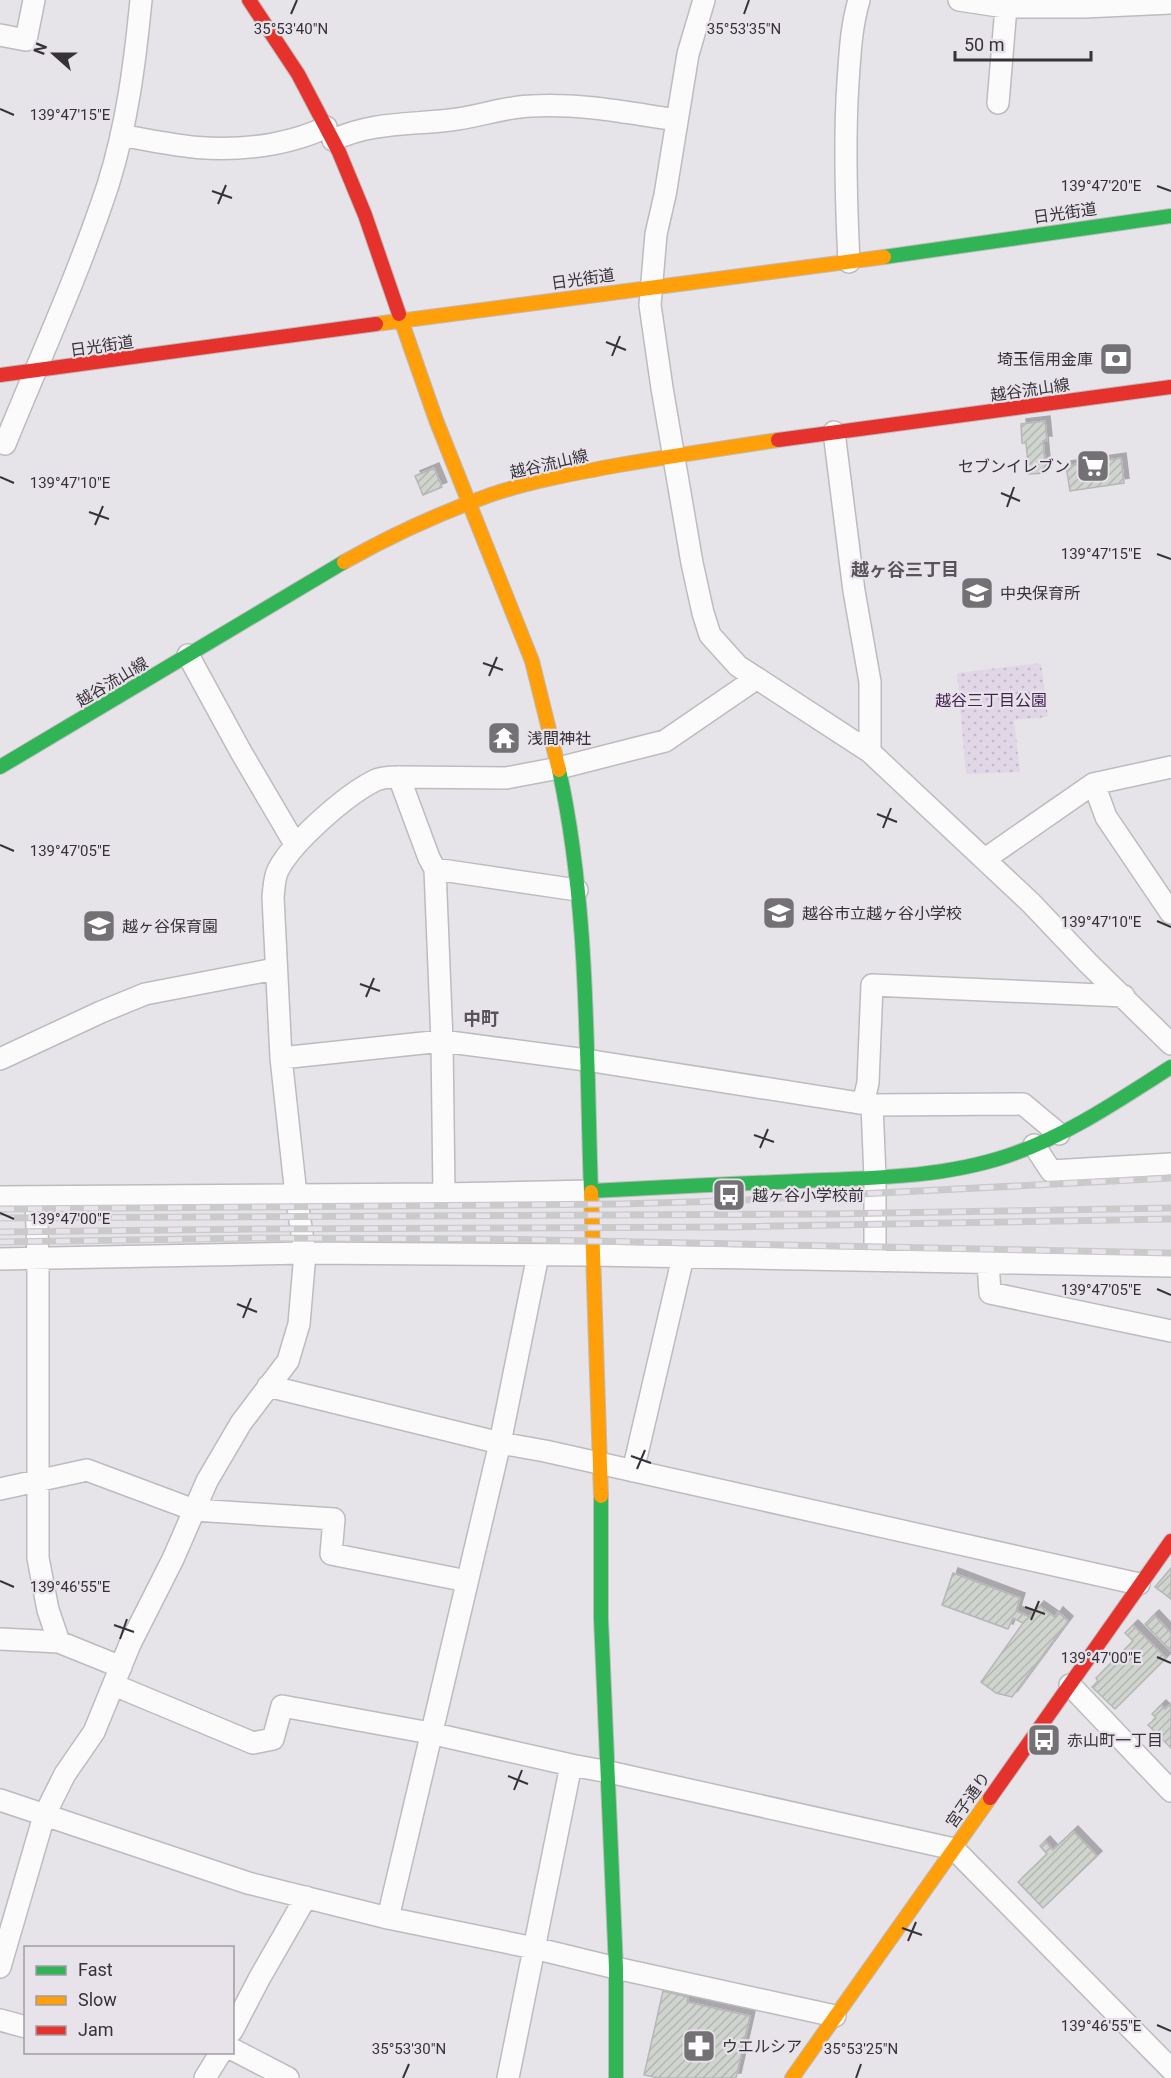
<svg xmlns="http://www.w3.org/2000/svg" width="1171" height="2078" viewBox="0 0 1171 2078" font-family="Roboto,'Noto Sans JP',sans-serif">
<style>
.park{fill:url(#park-dots)}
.building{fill:url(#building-hatch);stroke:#b6b6b7;stroke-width:1.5;filter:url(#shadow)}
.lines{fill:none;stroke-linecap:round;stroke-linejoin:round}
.street-casing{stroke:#bdbbbe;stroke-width:24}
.fast-casing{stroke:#bdbbbe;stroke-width:16}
.slow-casing{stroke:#bdbbbe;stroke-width:16}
.jam-casing{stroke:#bdbbbe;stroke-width:16}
.street{stroke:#fbfbfc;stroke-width:21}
.fast{stroke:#30b455;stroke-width:14}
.slow{stroke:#ff9f0a;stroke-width:14}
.jam{stroke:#e5322d;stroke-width:14}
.rail-casing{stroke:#cbcacb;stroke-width:7}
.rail{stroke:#e8e2eb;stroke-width:4.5;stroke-dasharray:14;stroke-linecap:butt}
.ticks{fill:none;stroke:#363337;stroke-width:2}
.labels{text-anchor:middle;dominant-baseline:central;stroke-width:4.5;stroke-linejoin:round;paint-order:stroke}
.street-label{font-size:16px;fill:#363337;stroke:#e8e2eb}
.poi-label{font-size:16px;fill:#363337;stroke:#e8e2eb;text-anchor:start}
.park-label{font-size:16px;fill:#432250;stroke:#e8e2eb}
.neighbourhood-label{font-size:18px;font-weight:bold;fill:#58535b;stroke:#e8e2eb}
.ticks-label{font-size:15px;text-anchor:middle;fill:#363337;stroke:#e8e2eb;stroke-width:4.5;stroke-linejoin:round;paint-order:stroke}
</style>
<defs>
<pattern id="park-dots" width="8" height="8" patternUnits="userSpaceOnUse" patternTransform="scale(1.5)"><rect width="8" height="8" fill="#e0d6e6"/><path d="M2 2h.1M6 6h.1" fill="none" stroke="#c1b8c6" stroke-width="1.8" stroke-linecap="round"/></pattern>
<pattern id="building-hatch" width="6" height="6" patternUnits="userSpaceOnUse" patternTransform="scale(1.5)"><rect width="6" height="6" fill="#d0d4cf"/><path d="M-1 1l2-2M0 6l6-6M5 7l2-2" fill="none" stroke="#b3b6b2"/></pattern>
<filter id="shadow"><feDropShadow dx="5" dy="-5" stdDeviation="0" flood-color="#0004"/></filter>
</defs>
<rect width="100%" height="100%" fill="#e7e4e9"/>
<!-- park -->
<path class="park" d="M1041,663L1048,717L1014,720L1020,772L966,774L957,673Z"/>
<!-- building -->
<path class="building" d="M1045,421L1047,441H1043L1046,473L1029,474L1026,443H1022L1021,424Z
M1121,458L1124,483L1070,491L1066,466Z
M434,468L442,487L423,495L415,476Z
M1171,1568V1599L1155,1587Z
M953,1573L1020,1598L1016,1611L1030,1617L1039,1606L1055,1617L1058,1612L1068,1621L1012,1697L996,1693L981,1682L1023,1623L1013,1618L1008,1629L942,1605Z
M1154,1615L1171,1633V1651L1145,1624Z
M1133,1625L1166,1658L1115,1709L1092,1687L1098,1681L1096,1678L1133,1641L1125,1633Z
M1171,1704V1748L1148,1725L1156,1718L1152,1714L1161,1705L1165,1709Z
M1073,1831L1097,1856L1043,1908L1018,1882L1047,1854L1040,1846L1045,1841L1053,1850Z
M663,1991L688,1997L687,2002L750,2016L736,2078H659L644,2075Z"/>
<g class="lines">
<defs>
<path id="street" d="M704,0L688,54L665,195L656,234L650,305L662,388L692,563L703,613L710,635L738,666L870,752L1031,903L1088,963L1171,1044
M959,0L1005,7H1084L1171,3
M0,35L26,40L34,0
M998,103L1006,7
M121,135C177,146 216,154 273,144C293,140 309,136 326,127
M333,140C372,122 408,125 450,120C477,117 504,107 531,106C580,103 629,113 677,120
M849,262C846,202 844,142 848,82C850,54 851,27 859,0
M834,432L854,591L870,682V752
M5,444C40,358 79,273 108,185C127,125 135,62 141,0
M188,655L241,752L295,844
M399,777L429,858L435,869L442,1041L444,1194
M1094,784L1106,817L1171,913
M985,859L1093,784L1171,767
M435,869L577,890
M281,1058L442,1041L586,1060L872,1105L1023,1104L1059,1134
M0,1059L101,1012L145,994L275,969
M863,1103L868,1083L872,985L1124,996
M872,1105L875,1177V1260
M1034,1145L1051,1171L1171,1164
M0,1197L444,1194L591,1191
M36,1197L38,1259V1558L48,1610L59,1642
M0,1259L305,1253L593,1255L1171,1266
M988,1262L990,1293L1171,1331
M268,1386L500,1443L545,1451L1139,1584
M633,1471L683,1257
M0,1489L87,1470L194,1510L334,1519L331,1554L467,1581
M0,1639L59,1642L121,1667
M114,1685L253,1743L273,1739L282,1706L430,1733L571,1765L609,1772L954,1849L1171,2069
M1070,1685L1171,1791
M0,1800L248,1883L388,1918L534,1948L616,1968L835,2016
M388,1918L500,1443L538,1255
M0,1967L44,1816L65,1774L94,1732L130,1644L173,1559L207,1481L241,1423L288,1361L299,1324L305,1253L296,1195L281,1058L273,897C274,889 274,878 278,870C293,841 347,794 376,780C383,777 392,777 399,777L506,778L559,768L665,741L757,678
M0,2020L26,2027
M232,2031L259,1979L306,1897
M232,2049L288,2078
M205,2078L221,2052
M508,2078L571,1765"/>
<path id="fast" d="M884,257L1171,216
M0,767L344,562
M559,770C589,905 586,1054 591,1192
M591,1191C661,1187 730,1184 800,1181C869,1178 941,1178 1007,1156C1067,1136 1119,1100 1171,1067
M601,1496V1619L616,1968V2078"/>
<path id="slow" d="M399,314L436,420L532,661L559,770
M376,324L884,257
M344,562C390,536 440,513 490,495C531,481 576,473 619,465C672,456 725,448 778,440
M591,1192L601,1496
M792,2078L990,1798"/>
<path id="jam" d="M249,0L298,74L339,152L365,215L399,314
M0,375L376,324
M778,440L1171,387
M990,1798L1171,1541"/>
</defs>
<!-- street casing -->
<use href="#street" class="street-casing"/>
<!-- fast casing -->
<use href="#fast" class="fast-casing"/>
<!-- slow casing -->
<use href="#slow" class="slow-casing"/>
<!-- jam casing -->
<use href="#jam" class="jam-casing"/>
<!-- street -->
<use href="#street" class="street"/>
<!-- fast -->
<use href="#fast" class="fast"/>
<!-- slow -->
<use href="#slow" class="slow"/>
<!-- jam -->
<use href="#jam" class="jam"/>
<defs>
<path id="rail" d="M0,1209L620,1204L724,1201L1171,1178
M0,1218L829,1214L1171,1208
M0,1232L256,1229L725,1227L1171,1219
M0,1242L258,1238L492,1239L1171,1253"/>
</defs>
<!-- rail casing -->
<use href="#rail" class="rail-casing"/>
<!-- rail -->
<use href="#rail" class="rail"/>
</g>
<!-- ticks -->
<path class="ticks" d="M291,14L297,0M744,14L749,0M0,109L14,115M1157,186L1171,191M212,191L232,198M218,204L226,185M606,342L626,350M612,356L620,336M0,477L14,483M1001,493L1020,501M1007,507L1014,487M89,512L109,519M95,525L103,506M1157,554L1171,559M483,663L503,670M489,676L497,657M877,814L897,822M883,828L891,808M0,845L14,851M1157,921L1171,927M360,984L380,991M366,997L374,978M754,1135L774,1142M760,1148L768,1129M0,1213L14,1219M1157,1289L1171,1295M237,1304L257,1312M243,1318L251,1298M631,1456L651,1463M637,1469L645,1450M0,1581L14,1587M1025,1607L1045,1614M1031,1620L1039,1601M114,1625L134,1632M120,1639L127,1619M1157,1657L1171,1663M508,1776L528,1784M514,1790L522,1770M902,1928L922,1935M908,1941L916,1922M1157,2025L1171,2031M403,2078L409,2064M856,2078L861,2064"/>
<!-- icons -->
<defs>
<symbol id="bank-square" viewBox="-11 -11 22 22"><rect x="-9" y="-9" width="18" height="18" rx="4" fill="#747175" stroke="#e8e2eb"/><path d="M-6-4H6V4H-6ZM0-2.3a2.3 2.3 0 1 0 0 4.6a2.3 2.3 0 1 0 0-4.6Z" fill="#fff"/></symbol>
<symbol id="supermarket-square" viewBox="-11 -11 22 22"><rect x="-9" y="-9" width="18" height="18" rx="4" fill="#747175" stroke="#e8e2eb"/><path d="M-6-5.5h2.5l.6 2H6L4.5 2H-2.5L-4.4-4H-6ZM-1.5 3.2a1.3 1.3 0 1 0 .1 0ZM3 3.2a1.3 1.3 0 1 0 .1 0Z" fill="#fff"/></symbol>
<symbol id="school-square" viewBox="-11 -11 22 22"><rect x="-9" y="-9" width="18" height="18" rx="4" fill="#747175" stroke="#e8e2eb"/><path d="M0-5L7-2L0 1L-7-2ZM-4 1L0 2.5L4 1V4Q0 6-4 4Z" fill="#fff"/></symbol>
<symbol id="temple-square" viewBox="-11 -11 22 22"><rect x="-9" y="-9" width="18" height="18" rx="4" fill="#747175" stroke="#e8e2eb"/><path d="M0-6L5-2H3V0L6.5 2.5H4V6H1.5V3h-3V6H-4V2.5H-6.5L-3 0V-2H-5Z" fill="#fff"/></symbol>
<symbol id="bus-square" viewBox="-11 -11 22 22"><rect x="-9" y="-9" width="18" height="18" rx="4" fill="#747175" stroke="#e8e2eb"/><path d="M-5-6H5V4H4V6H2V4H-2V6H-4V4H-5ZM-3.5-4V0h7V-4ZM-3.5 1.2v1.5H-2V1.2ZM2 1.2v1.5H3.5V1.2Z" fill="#fff"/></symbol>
<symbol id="pharmacy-square" viewBox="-11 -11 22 22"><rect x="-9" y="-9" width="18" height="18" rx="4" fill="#747175" stroke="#e8e2eb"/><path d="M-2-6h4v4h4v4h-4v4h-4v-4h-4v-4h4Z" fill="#fff"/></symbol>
</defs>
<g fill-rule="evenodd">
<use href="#bank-square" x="1097" y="340" width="38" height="38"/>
<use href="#supermarket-square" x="1074" y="447" width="38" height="38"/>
<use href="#school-square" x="958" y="574" width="38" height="38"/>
<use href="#temple-square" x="485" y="719" width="38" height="38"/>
<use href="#school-square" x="760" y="894" width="38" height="38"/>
<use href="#school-square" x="80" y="907" width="38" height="38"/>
<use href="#bus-square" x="710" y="1176" width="38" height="38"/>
<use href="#bus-square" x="1025" y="1721" width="38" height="38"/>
<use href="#pharmacy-square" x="680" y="2027" width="38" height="38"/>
</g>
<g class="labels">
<!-- street labels -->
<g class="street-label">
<text transform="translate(1065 213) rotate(-8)">日光街道</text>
<text transform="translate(583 279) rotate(-8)">日光街道</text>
<text transform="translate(102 346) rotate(-8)">日光街道</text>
<text transform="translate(1030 390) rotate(-8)">越谷流山線</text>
<text transform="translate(549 464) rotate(-13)">越谷流山線</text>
<text transform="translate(112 682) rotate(-31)">越谷流山線</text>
<text transform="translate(968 1800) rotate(-55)">宮子通り</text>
</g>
<!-- poi labels -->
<g class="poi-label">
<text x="1093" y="359" text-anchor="end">埼玉信用金庫</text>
<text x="1070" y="466" text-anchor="end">セブンイレブン</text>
<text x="1000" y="593">中央保育所</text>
<text x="527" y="738">浅間神社</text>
<text x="802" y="913">越谷市立越ヶ谷小学校</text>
<text x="122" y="926">越ヶ谷保育園</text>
<text x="752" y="1195">越ヶ谷小学校前</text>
<text x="1067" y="1740">赤山町一丁目</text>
<text x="722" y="2046">ウエルシア</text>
</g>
<!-- park labels -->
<g class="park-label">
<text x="991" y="700">越谷三丁目公園</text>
</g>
<!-- neighbourhood labels -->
<g class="neighbourhood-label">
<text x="905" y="569">越ヶ谷三丁目</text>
<text x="481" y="1018">中町</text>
</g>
</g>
<g class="ticks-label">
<text x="744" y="34">35°53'35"N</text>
<text x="291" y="34">35°53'40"N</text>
<text x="70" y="120">139°47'15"E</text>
<text x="1101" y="191">139°47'20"E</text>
<text x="70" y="488">139°47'10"E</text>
<text x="1101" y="559">139°47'15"E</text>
<text x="70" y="856">139°47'05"E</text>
<text x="1101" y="927">139°47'10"E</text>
<text x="70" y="1224">139°47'00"E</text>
<text x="1101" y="1295">139°47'05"E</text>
<text x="70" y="1592">139°46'55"E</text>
<text x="1101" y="1663">139°47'00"E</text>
<text x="1101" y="2031">139°46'55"E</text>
<text x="409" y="2054">35°53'30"N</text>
<text x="861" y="2054">35°53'25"N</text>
</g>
<!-- legend -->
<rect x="24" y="1946" width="210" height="108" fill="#e8e2eb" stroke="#a19ca3" stroke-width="1.5"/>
<rect x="36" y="1966" width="30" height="9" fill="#30b455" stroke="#a19ca3" stroke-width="1.5"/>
<text x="78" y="1976" font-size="18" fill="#363337">Fast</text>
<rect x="36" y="1996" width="30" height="9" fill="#ff9f0a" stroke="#a19ca3" stroke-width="1.5"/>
<text x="78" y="2006" font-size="18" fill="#363337">Slow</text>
<rect x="36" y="2026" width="30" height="9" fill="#e5322d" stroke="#a19ca3" stroke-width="1.5"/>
<text x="78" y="2036" font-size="18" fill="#363337">Jam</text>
<!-- north arrow -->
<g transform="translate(54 54) rotate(291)" stroke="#e8e2eb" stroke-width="4.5" paint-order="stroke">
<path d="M0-4.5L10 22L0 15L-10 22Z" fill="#363337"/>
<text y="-9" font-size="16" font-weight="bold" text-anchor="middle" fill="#363337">N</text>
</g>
<!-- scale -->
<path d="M955 51v9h136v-9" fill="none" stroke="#363337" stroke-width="3"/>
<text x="964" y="51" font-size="18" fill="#363337" stroke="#e8e2eb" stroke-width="4.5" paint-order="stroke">50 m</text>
</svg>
